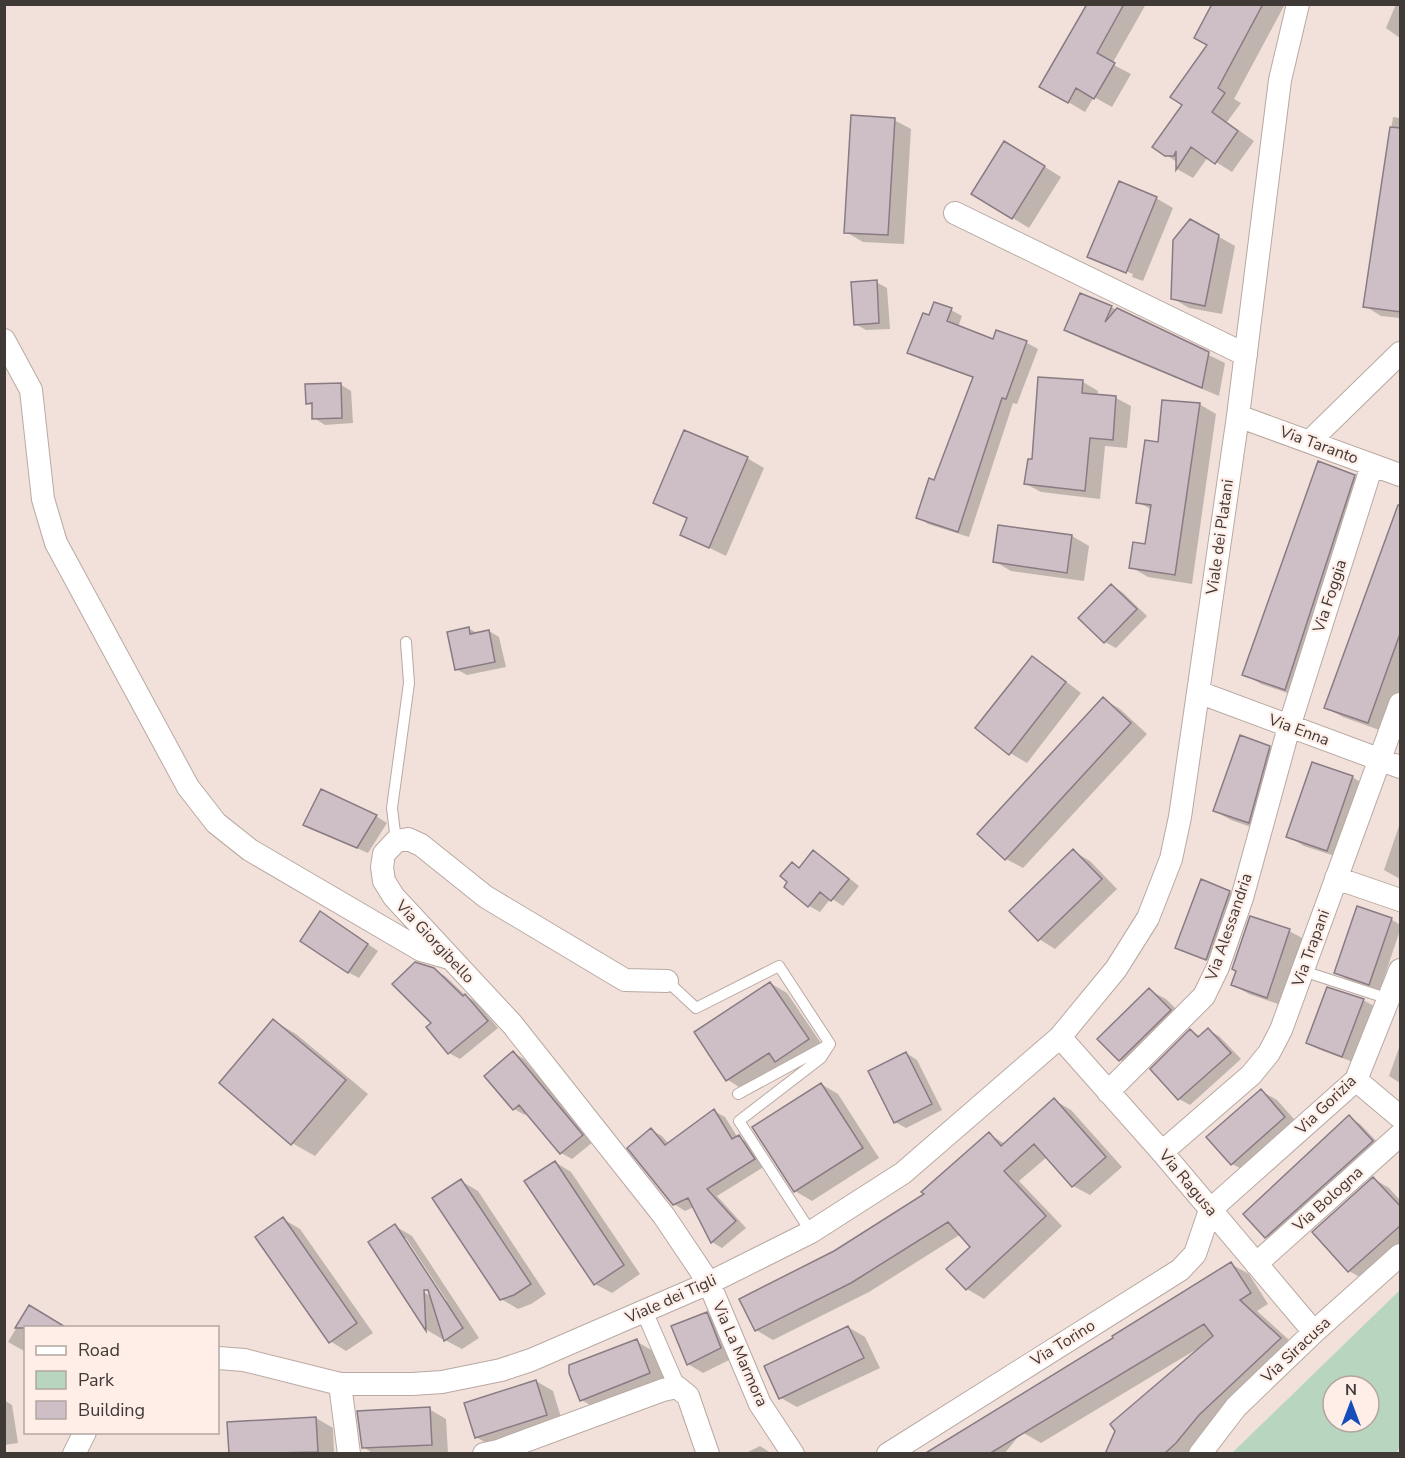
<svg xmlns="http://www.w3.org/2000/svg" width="1405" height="1458" viewBox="0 0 1405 1458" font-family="'Nunito Sans',sans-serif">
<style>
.green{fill:#b8d5bf;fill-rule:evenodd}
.shadow{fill:#0003;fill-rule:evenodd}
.building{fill:#cebfc7;stroke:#897b83;stroke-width:1.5}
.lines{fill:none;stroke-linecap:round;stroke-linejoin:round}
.service-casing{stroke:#b9a9a2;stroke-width:12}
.pedestrian-casing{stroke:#b9a9a2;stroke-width:18}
.minor-casing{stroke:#b9a9a2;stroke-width:24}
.service{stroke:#fff;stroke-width:10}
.pedestrian{stroke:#fff;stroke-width:16}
.minor{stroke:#fff;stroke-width:22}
.labels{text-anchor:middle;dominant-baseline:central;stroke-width:4.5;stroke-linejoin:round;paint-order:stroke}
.street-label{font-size:16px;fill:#403a37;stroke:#ffeee7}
</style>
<rect width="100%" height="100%" fill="#f1e1da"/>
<!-- green -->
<path class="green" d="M1400,1290V1447L1396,1453H1232ZM1333,1386H1369V1422H1333Z"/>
<!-- shadow -->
<path class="shadow" d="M1089,4H1146L1112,64L1131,74L1112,107L1094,97L1085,112L1041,86Z
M1214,4H1285L1234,99L1241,103L1227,122L1254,141L1232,172L1208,157L1193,178L1177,169V162L1154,147L1184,105L1209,45Z
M1396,4H1400V38L1386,28Z
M1393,117L1400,118V318L1381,316L1365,306Z
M894,120L911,129L904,244L863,242L846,232Z
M1021,152L1061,177L1029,228L973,194Z
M1156,198L1173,208L1143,281L1132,277L1133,274L1104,262V265L1089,256Z
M1191,221L1235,246L1222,314L1189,308L1172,298Z
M876,282L887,288L890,329L866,330L855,324Z
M1111,307L1225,363L1219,396L1082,339L1066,330Z
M951,310L962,316L958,327L994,341L997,332L1027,343L1038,349L1017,404L1013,403L969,537L928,524L917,517L935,482L974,378L920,359L909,352L930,317Z
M1083,382L1098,391L1097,396L1116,398L1131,406L1127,448L1105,446L1100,499L1041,492L1026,484L1033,461Z
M340,384L351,391L353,423L325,425L314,418L313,406L307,403Z
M1199,404L1216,414L1192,584L1148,577L1131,567L1147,546L1152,510L1138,502L1160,444Z
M747,458L764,468L726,556L681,534L688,519L655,502Z
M1354,476L1371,486L1302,698L1261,684L1244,674Z
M1400,502V688L1385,732L1343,717L1326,708Z
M999,526L1072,536L1089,546L1084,581L1011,571L994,561Z
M1112,586L1122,592L1147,616L1116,648L1105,642L1080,618Z
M468,628L477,633L489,631L499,637L506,667L467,675L456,669Z
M1032,658L1049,668L1081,693L1027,763L1010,753Z
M1103,699L1120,709L1147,734L1023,868L1006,859L979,834Z
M1269,747L1286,757L1265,832L1231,820L1215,811Z
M1352,777L1369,787L1344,859L1304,846L1288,836Z
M376,816L387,823L368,853L316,830Z
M1400,823V879L1384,870Z
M1073,851L1090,861L1117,889L1055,949L1039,939Z
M814,852L825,859L859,886L843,906L831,898L820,912L809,906L800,869Z
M1229,892L1240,898L1217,964L1177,947Z
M331,919L378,951L359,978L348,972Z
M1391,919L1400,925V930L1380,990L1347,979L1336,973Z
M1289,931L1306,940L1284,1006L1249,994L1233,985Z
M433,969L445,976L465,995L476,1002L498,1028L460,1059L449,1053L433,1023Z
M770,983L787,993L825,1049L793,1071L782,1064L744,1090L728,1080L696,1033Z
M1149,990L1166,999L1187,1020L1137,1070L1120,1060L1099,1039Z
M1363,1000L1374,1006L1353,1062L1318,1049L1307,1043Z
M274,1021L296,1034L368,1094L315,1156L292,1143L221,1083Z
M1208,1030L1219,1036L1241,1059L1190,1105L1179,1099L1191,1031L1201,1037Z
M1400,1045V1083L1389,1076Z
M514,1053L524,1059L593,1142L572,1159L561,1153L528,1113L525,1115L514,1109Z
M906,1053L917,1060L942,1110L906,1128L895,1122Z
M821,1084L838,1094L879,1158L812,1201L795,1191Z
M1261,1091L1277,1100L1301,1127L1249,1173L1232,1164Z
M1054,1100L1071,1110L1122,1167L1090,1195L1073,1186L1047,1157L1019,1181L1062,1226L984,1299L967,1289L948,1269L972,1247L961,1234L869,1292L773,1340L756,1330L835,1252L926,1195L989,1134L1005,1144Z
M714,1111L725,1117L738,1138L750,1143L765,1166L717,1196L746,1228L722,1248L712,1242L694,1207L685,1211L674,1204L651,1130L662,1136L669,1144Z
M1349,1117L1360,1124L1383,1148L1277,1243L1266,1236Z
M555,1162L571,1172L640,1274L612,1293L595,1284Z
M1374,1179L1389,1188L1399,1199L1400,1198V1248L1365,1280L1349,1271L1314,1232Z
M461,1181L478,1191L546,1294L531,1304L518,1309L501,1299Z
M283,1219L300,1229L373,1333L346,1351L330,1341Z
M395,1226L412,1236L479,1338L462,1349L445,1340L442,1333V1339L427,1330L370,1242ZM402,1238H406L447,1301H443ZM418,1285L430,1292V1296L417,1288Z
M1231,1264L1249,1274L1268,1304L1257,1311L1299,1349L1194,1454H1106L1198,1351L1197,1349L1041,1443L1022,1432L1004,1454H927L1115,1339Z
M29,1307L26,1328V1352L8,1342Z
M707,1314L721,1323L735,1357L703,1373L688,1364Z
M848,1327L865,1337L880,1368L797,1407L781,1398Z
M636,1341L653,1351L666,1383L598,1409L581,1400L568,1367Z
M536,1381L553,1391L563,1424L493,1447L476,1437Z
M4,1400L12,1405L18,1443L4,1445Z
M429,1409L446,1419L448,1453L374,1454L363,1447Z
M316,1418L333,1428L334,1454H230Z
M760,1446L772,1454H744Z"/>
<!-- building -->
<path class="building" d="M1087,4H1124L1097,53L1115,63L1094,99L1076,88L1068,103L1039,87Z
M1212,4H1263L1218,88L1225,93L1212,112L1238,131L1215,164L1191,147L1176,170V151L1174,156H1165L1152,147L1182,105L1170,97L1207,45L1194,38Z
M851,115L895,118L888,235L844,233Z
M1390,127L1401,128V312L1363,307Z
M1004,141L1045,166L1012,219L971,194Z
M1119,181L1157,197L1126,273L1087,257Z
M1190,219L1219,235L1205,306L1171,299L1173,240Z
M877,280L879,323L854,325L851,282Z
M1080,293L1112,306L1105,322L1117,308L1209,352L1202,388L1064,330Z
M934,302L952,308L947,321L993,339L996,330L1027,341L1006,399L1002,398L958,532L916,518L929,478L934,480L973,377L907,353L923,313L929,315Z
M1038,377L1083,380L1082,393L1116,396L1113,440L1090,438L1085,491L1024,484L1028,459H1032Z
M341,383L342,418L312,419V403L306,404L305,384Z
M1162,400L1200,403L1175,575L1129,568L1133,542L1145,544L1151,505L1136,503L1145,440L1158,442Z
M684,430L748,457L709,548L680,535L687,518L653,503Z
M1318,461L1355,475L1285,690L1242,675Z
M1398,505H1401V631L1368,723L1324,708Z
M998,525L1072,535L1067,573L993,562Z
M1111,584L1137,609L1104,643L1078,618Z
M469,627L470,634L489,630L495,662L455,670L447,632Z
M1032,656L1066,682L1009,755L975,728Z
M1103,697L1131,723L1005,860L977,834Z
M1240,735L1270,746L1249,823L1213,811Z
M1312,762L1353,776L1327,851L1286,837Z
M321,789L377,815L357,848L303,825Z
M1073,849L1102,879L1038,941L1009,911Z
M813,850L849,879L831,901L820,892L808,907L784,887L787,882L780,876L792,862L799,868Z
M1201,879L1230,891L1206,960L1175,948Z
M1357,906L1392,918L1369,985L1334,973Z
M320,911L368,944L348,973L300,941Z
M1250,916L1290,929L1267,998L1231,985L1236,971L1232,969Z
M415,962L434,968L463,996L465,994L488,1021L448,1054L426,1027L431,1023L392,984Z
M770,982L809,1039L775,1062L769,1053L726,1081L694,1032Z
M1327,987L1364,999L1342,1057L1306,1043Z
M1149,988L1171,1010L1119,1061L1097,1039Z
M273,1019L346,1080L291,1145L219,1083Z
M1208,1028L1231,1053L1178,1100L1150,1069L1190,1029L1198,1037Z
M513,1051L583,1135L560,1154L519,1105L513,1110L484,1076Z
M906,1052L932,1104L894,1123L868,1071Z
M821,1083L863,1148L794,1192L752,1127Z
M1261,1089L1285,1117L1231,1165L1206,1137Z
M1054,1098L1106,1157L1072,1187L1034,1144L1004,1171L1046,1216L966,1290L946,1269L970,1247L948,1222L851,1283L755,1331L739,1299L834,1251L924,1194L921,1192L989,1132L1001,1146Z
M714,1109L732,1139L739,1135L755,1159L707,1189L736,1221L711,1243L688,1198L673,1205L627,1148L651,1128L665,1145Z
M1349,1115L1373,1141L1265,1238L1243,1214Z
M555,1161L624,1265L594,1285L524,1181Z
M1373,1177L1401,1207V1225L1348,1272L1312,1232Z
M461,1179L531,1284L514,1295L500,1300L432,1198Z
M283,1217L357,1323L329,1343L255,1237Z
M395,1224L463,1328L444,1341L428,1290H424L426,1331L368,1242Z
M1231,1262L1251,1293L1240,1300L1281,1338L1199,1415L1176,1443L1164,1454H1105L1115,1431L1110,1424L1213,1336L1204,1324L989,1454H924L1113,1338L1112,1336Z
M29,1305L67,1328H15Z
M707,1312L721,1348L687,1365L671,1326Z
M848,1326L864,1358L779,1399L764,1366Z
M637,1339L650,1373L580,1401L569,1373V1365Z
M536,1380L547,1415L475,1438L464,1403Z
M430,1407L432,1445L362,1448L357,1411Z
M316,1417L318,1452L229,1454L227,1422Z"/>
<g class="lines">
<defs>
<path id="service" d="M396,841L392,808L409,683L406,642
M1303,971L1389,999
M667,981L696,1008L779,966L830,1044L738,1094
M811,1232L739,1121L821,1058L830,1044"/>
<path id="pedestrian" d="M644,1311L677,1387"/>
<path id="minor" d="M955,213L1246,355
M4,340L31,390L43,499L56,543L188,787L216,823L250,850L421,950L449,958
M1238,416L1400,475
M1310,441L1400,353
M1198,692L1400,767
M1336,878L1400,900
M667,981L625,980L486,897L421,845L408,839L396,841L384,854L382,867L384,881L394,897L512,1024L664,1216L709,1283L760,1404L793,1454
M1060,1037L1162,1152L1314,1332
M1356,1080L1400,1117
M1108,1092L1204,996L1218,967L1242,898L1289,727L1372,465
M1162,1152L1251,1075L1269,1053L1281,1030L1400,704
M1256,1264L1400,1135
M218,1358L244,1360L340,1384H412L442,1382L501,1370L531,1360L709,1283L811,1232L903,1173L1060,1037L1116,969L1148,918L1171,859L1180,817L1238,416L1280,80L1298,4
M340,1384L349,1454
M74,1454L85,1432
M484,1454L498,1451L663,1390L677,1387L688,1396L708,1454
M888,1454L1180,1270L1195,1254L1210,1210L1356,1080L1400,970
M1200,1454L1236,1407L1314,1332L1400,1255"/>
</defs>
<!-- service casing -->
<use href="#service" class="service-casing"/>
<!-- pedestrian casing -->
<use href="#pedestrian" class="pedestrian-casing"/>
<!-- minor casing -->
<use href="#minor" class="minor-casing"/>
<!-- service -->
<use href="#service" class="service"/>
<!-- pedestrian -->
<use href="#pedestrian" class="pedestrian"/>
<!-- minor -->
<use href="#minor" class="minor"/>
</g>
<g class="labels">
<!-- street labels -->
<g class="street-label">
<text transform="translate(1319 445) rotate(20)">Via Taranto</text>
<text transform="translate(1220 537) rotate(-82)">Viale dei Platani</text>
<text transform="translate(1330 596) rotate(-72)">Via Foggia</text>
<text transform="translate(1299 730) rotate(20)">Via Enna</text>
<text transform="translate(1229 927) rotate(-71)">Via Alessandria</text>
<text transform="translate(435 942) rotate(47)">Via Giorgibello</text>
<text transform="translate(1311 948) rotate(-70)">Via Trapani</text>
<text transform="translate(1326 1105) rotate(-44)">Via Gorizia</text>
<text transform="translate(1188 1183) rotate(50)">Via Ragusa</text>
<text transform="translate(1328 1199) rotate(-42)">Via Bologna</text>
<text transform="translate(671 1299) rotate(-24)">Viale dei Tigli</text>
<text transform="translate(1063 1343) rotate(-32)">Via Torino</text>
<text transform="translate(1296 1350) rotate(-43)">Via Siracusa</text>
<text transform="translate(740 1354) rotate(66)">Via La Marmora</text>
</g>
</g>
<!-- border -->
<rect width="1405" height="1458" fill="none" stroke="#403a37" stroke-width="12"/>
<!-- legend -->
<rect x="24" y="1326" width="195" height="108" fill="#ffeee7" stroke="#b3a6a1" stroke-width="1.5"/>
<rect x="36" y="1346" width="30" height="9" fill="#ffffff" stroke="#b3a6a1" stroke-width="1.5"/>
<text x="78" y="1356" font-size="18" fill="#403a37">Road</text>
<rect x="36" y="1371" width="30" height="18" fill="#b8d5bf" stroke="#b3a6a1" stroke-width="1.5"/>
<text x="78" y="1386" font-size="18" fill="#403a37">Park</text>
<rect x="36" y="1401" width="30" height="18" fill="#cebfc7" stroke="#b3a6a1" stroke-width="1.5"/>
<text x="78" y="1416" font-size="18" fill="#403a37">Building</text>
<!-- north arrow -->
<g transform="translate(1351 1404)"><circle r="28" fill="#ffeee7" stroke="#b3a6a1" stroke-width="1.5"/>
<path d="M0-4.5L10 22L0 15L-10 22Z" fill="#164db9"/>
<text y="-9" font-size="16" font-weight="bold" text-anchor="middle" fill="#403a37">N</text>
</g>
</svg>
